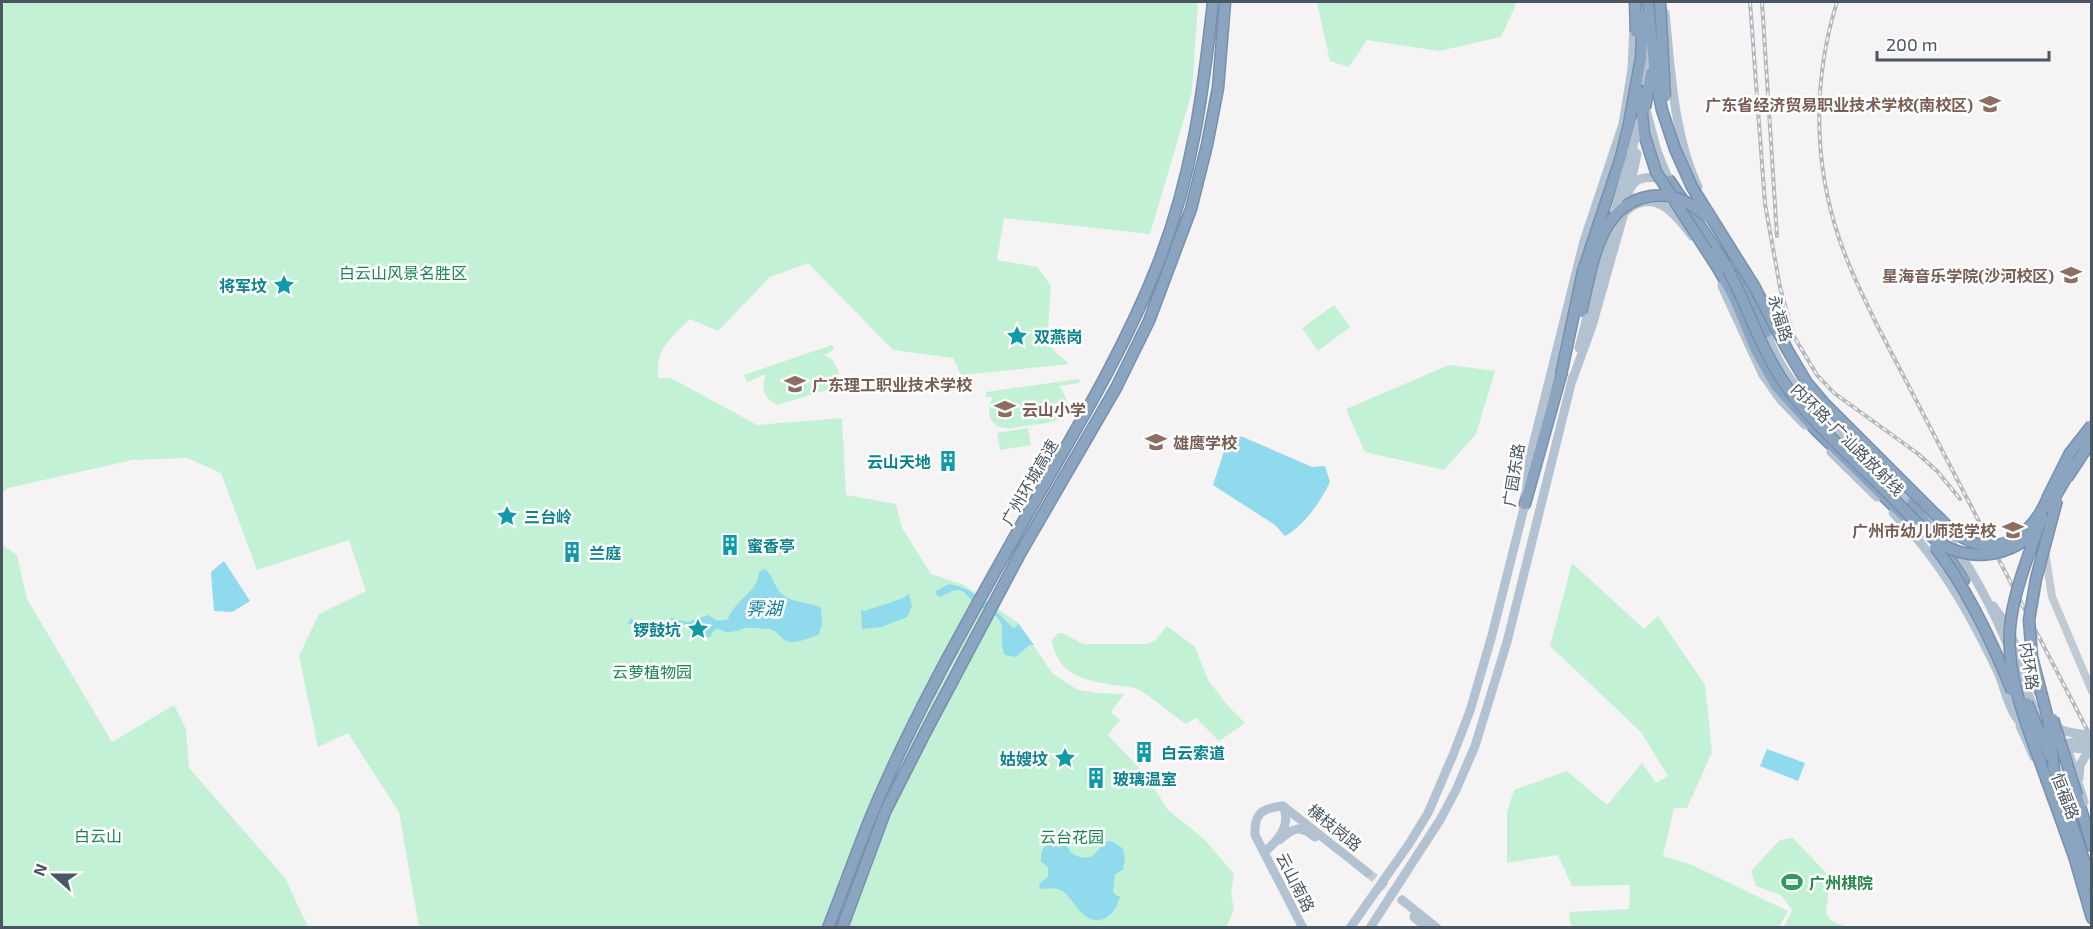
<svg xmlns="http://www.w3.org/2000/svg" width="2093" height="929" viewBox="0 0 2093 929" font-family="'Exo 2','Noto Sans SC',sans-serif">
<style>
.green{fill:#c3f1d5}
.water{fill:#90daee}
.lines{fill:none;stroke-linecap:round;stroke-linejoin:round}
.major-tunnel{stroke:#caccce;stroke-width:9;stroke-dasharray:9 4.5;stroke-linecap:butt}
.highway-casing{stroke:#7690ad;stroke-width:13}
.minor{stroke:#c1cad2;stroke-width:8}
.major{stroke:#b3c2d1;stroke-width:9}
.highway{stroke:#8ba5c1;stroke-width:10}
.rail-casing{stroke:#b5b8bd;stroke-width:4}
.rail{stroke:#fff;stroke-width:1.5;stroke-dasharray:4.5;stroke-linecap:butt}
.highway-bridge-casing{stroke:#7690ad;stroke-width:13;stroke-linecap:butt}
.major-bridge{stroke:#b3c2d1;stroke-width:9}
.highway-bridge{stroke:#8ba5c1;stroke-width:10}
.labels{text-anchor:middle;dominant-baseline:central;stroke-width:5;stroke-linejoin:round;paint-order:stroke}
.education-label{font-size:16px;font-weight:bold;fill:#785e54;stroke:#fff;text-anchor:end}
.park-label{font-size:16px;fill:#17864f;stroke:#fff}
.culture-label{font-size:16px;font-weight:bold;fill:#0d838f;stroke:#fff;text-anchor:start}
.street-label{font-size:16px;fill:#4a5661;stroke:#fff}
.leisure-label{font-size:16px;font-weight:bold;fill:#27864d;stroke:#fff;text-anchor:start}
.water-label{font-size:18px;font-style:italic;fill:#0c7c9b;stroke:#fff}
</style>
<rect width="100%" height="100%" fill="#f5f3f3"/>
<!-- green -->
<path class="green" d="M2,2H1198L1192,92L1150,234L1004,218L997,260L1037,267L1051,286L1047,344L1069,364L961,375L953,358L893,350L808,263L770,277L718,331L690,319C673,335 653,351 659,378H671L757,425L842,418L846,495L896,504L902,528L931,574L964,585L1018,623L1053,674L1078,690L1096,693L1124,694L1111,712L1120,720L1108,735L1145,774L1168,810L1204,839L1234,874L1231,894L1234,910L1226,928L419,927L399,812L348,733L318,747L299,656L319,614L366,591L349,540L257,570L221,473L187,458L132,460L8,488L2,493Z
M1317,2H1517L1501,37L1439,51L1367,40L1349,67L1330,61Z
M1334,305L1350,327L1318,351L1302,328Z
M832,345L834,350L824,355L832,359L839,372L835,382L827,390L777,405C763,398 761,387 766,374L747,382L744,375Z
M1449,365L1495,371L1476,434L1444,470L1365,452L1346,409Z
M1079,379L1080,383L1059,386C1069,398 1071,415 1054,421C1047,424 1037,424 1030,425C1023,426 1014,429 1006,428C989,427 985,410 993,397H986V392Z
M1028,428L1031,445L1000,450L997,433Z
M2,545L17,555L27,599L112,742L174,705L186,729L189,768L285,878L308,927H2Z
M1572,563L1644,629L1658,616L1705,685L1712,752L1687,808H1674L1663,856L1692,865L1788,911L1779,927H1571L1569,912L1629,909L1630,885L1572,886L1558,855L1507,863V812L1514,790L1567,771L1607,805L1642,763L1656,783L1668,776L1641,732L1550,646Z
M1167,626L1195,647L1208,680L1228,706L1245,723L1219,741L1196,718L1186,724C1169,713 1155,698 1137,689C1130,686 1121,686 1114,685C1085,681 1056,674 1052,640L1058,633H1063L1083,644H1146L1155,641Z
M1793,838L1830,877L1826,912L1830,920L1847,927H1784L1792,910L1781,895L1756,886L1751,871L1780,840Z"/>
<!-- water -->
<path class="water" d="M1231,435L1243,437L1312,467L1325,466L1330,482C1321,501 1304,526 1285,536L1275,525L1213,485L1227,442Z
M224,561L250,601L232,612L214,611L211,572Z
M765,569C773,575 774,587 781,593C792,604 809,601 821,608L822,624L819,634C812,637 801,642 792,642C781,642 780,631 769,629C763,629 751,627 745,628C735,631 729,635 719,629L714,630L710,637H705V631L698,623C676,627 648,634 628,623L631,618L637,623L647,626L652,623V625H658L672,618L688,622L708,615L718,621L728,619C734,601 758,592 759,572Z
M949,584C961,586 976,592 982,602L988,603L1013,628L1016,627L1018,623L1034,645H1029L1016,657L1005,655C1001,647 1002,641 1002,632C1004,615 985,609 973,604C963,585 955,588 941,597L937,596L936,591Z
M909,594L912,606L907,617L882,627L862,629L861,610L864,611L901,599Z
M1767,749L1805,763L1798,781L1760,766Z
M1056,840C1064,842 1068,845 1071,853C1106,873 1094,823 1123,849L1125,858L1123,870L1115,874L1113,892L1117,896H1120C1117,914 1099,929 1083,914C1076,908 1071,898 1064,892C1057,887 1049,888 1040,889L1039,884L1048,877C1049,869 1049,865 1041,862C1040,850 1044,843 1056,840Z"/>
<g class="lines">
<!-- major-tunnel -->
<path class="major-tunnel" d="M1368,873L1402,900"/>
<defs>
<path id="highway" d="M1670,181L1717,251
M1719,270L1733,295L1756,350L1776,386L1815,429L1905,517
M1740,272L1767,332
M1912,503L1964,580
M1525,504L1561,375
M2054,770L2092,884
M2047,781L2074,856L2092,918
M2077,796L2092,846
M828,928C843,890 857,851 872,814C913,716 967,622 1019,529C1068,442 1121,358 1158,264C1192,177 1203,94 1213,2
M842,928L885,812L925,733L1021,552L1116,388L1149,321L1191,209L1207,145L1218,88L1225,2"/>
</defs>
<!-- highway casing -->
<use href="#highway" class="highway-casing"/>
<!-- minor -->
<path class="minor" d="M2044,523L2042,531L2052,597L2092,691"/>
<!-- major -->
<path class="major" d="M1665,13C1671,71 1673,133 1698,187
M1646,110L1657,151L1672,188
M1627,150L1632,149L1637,154L1630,187
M1623,211C1630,185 1632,173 1663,179
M1722,286L1763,375L1780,399L1805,425
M1766,328C1779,389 1866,460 1911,502C1923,513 1936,524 1947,537C1986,585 2010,651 2034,708
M1579,348L1611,225
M1572,381L1592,326L1624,213C1652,185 1675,213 1692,236
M1831,452L1877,497
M1893,513C1938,556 1970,614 1997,670C2004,685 2007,704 2016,717C2019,722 2024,727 2028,731
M1993,606L2004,621L2038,692
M2037,715C2049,726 2063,732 2079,734
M2020,726L2034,757
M2066,744L2084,802
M2056,746L2092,750
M2044,775C2050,745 2063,741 2092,741
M2079,778L2080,765L2089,750
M1283,806C1262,808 1254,813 1255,835L1303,928
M1283,806L1368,873
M1279,840C1294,828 1299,824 1315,837
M1264,853C1278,840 1292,826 1283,806
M1402,900L1437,928
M1414,917L1427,928
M1350,928L1409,844L1428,813L1453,755L1470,711L1492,635L1525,504L1530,457L1584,241L1623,124L1632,69L1634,25
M1370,928L1440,820L1456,790L1475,746L1507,642L1573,376"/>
<!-- highway -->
<use href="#highway" class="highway"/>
<defs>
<path id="rail" d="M1750,2L1765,204L1780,287L1793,335L1817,375L1834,393L1917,453L1938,472L1960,499
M1762,2L1777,236
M1837,2C1813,79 1813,161 1839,238C1849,269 1864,298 1878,327L2092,739"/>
</defs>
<!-- rail casing -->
<use href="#rail" class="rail-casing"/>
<!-- rail -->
<use href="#rail" class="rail"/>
<defs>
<path id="highway-bridge" d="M1635,2L1636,32
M1648,2L1655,75L1662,110L1675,149L1692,187L1754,286L1788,351L1807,383L1824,403L1935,514C1943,521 1950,530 1960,536C2000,561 2034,533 2049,495
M1660,2L1665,97
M1640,92L1644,134L1656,172L1719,270
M1645,108L1651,73
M1717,251C1742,289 1753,332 1776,370C1800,413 1854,459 1890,495C1907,512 1930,540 1951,549C1978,560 2007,555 2029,537
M1581,312C1592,270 1597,204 1651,196C1673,193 1690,202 1706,216
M1561,375L1583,271L1621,157L1629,124L1641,58L1643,17
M2067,478L2092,440
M2047,499L2070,453L2092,425
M2049,507L2069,473
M2042,517C2031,550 2016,584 2011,619C2003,674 2029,730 2047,781
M1935,547C1968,590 1992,641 2012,691
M2027,703L2049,755
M2053,719L2077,796
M2054,770L2048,719L2032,657L2029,620L2036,579L2057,500"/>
</defs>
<!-- highway-bridge casing -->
<use href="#highway-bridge" class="highway-bridge-casing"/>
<!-- major-bridge -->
<path class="major-bridge" d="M1645,81L1648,47
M1615,211L1640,121
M2079,734L2092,735"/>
<!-- highway-bridge -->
<use href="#highway-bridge" class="highway-bridge"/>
</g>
<!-- icons -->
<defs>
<symbol id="school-bare" viewBox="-9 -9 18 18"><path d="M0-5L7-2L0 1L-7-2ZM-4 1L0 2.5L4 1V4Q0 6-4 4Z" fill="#8d6e63" stroke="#fff" stroke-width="2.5" paint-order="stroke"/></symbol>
<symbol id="university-bare" viewBox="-9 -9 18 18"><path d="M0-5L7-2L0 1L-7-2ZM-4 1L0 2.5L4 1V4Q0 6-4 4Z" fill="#8d6e63" stroke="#fff" stroke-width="2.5" paint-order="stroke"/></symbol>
<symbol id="sight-bare" viewBox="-9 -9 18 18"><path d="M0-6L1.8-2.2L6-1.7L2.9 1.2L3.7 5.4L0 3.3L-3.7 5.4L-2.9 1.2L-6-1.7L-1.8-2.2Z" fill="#0f9aa8" stroke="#fff" stroke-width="2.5" paint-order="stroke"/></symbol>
<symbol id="building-bare" viewBox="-9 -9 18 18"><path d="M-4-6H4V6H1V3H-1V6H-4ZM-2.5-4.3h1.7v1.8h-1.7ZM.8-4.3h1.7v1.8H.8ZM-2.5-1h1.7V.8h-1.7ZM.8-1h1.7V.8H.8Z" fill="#0f9aa8" stroke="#fff" stroke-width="2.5" paint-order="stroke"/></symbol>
<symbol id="stadium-bare" viewBox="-9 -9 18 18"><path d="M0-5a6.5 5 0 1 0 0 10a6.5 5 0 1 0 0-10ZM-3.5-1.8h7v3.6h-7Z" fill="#2e9e5b" stroke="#fff" stroke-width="2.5" paint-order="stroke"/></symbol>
</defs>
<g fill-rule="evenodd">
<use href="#school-bare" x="1975" y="89" width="30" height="30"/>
<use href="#university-bare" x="2056" y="260" width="30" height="30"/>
<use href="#sight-bare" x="269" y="270" width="30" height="30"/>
<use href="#sight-bare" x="1002" y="321" width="30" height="30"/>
<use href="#school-bare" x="780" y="369" width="30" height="30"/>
<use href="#school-bare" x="990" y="394" width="30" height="30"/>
<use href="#school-bare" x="1141" y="427" width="30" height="30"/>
<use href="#building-bare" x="933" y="446" width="30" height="30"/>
<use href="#sight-bare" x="492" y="501" width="30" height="30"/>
<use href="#university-bare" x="1998" y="515" width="30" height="30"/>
<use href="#building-bare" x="715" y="530" width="30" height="30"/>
<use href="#building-bare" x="557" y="537" width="30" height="30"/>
<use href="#sight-bare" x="683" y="614" width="30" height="30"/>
<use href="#building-bare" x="1129" y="737" width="30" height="30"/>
<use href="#sight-bare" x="1050" y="743" width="30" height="30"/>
<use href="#building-bare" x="1081" y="763" width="30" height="30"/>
<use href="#stadium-bare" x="1777" y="867" width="30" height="30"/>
</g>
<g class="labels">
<!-- education labels -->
<g class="education-label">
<text x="1973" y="104">广东省经济贸易职业技术学校(南校区)</text>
<text x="2054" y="275">星海音乐学院(沙河校区)</text>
<text x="812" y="384" text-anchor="start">广东理工职业技术学校</text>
<text x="1022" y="409" text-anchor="start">云山小学</text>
<text x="1173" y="442" text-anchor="start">雄鹰学校</text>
<text x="1996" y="530">广州市幼儿师范学校</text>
</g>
<!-- park labels -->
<g class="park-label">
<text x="403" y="272">白云山风景名胜区</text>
<text x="652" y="671">云萝植物园</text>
<text x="98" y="835">白云山</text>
<text x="1072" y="836">云台花园</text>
</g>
<!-- culture labels -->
<g class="culture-label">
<text x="267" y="285" text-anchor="end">将军坟</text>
<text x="1034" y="336">双燕岗</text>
<text x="931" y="461" text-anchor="end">云山天地</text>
<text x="524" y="516">三台岭</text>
<text x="747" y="545">蜜香亭</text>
<text x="589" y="552">兰庭</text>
<text x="681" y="629" text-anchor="end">锣鼓坑</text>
<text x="1161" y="752">白云索道</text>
<text x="1048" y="758" text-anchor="end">姑嫂坟</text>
<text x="1113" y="778">玻璃温室</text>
</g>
<!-- street labels -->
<g class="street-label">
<text transform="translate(1781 318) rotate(74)">永福路</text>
<text transform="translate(1848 439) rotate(45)">内环路-广汕路放射线</text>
<text transform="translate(1513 475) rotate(-81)">广园东路</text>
<text transform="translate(1029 482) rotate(-60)">广州环城高速</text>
<text transform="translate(2030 666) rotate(81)">内环路</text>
<text transform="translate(2066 796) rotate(69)">恒福路</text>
<text transform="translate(1335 827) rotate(39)">横枝岗路</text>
<text transform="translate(1296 882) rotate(63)">云山南路</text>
</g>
<!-- leisure labels -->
<g class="leisure-label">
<text x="1809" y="882">广州棋院</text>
</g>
<!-- water labels -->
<g class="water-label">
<text x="764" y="608">霁湖</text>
</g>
</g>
<!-- border -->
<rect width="2093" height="929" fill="none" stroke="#4a5661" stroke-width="6"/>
<!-- north arrow -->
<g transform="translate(54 875) rotate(291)" stroke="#ffffff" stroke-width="4.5" paint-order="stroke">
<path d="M0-4.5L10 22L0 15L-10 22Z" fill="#4a5661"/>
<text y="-9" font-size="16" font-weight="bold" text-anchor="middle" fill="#4a5661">N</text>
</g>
<!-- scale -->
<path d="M1877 51v9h172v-9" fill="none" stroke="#4a5661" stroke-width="3"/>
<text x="1886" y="51" font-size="18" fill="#4a5661" stroke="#ffffff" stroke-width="4.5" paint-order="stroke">200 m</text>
</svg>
